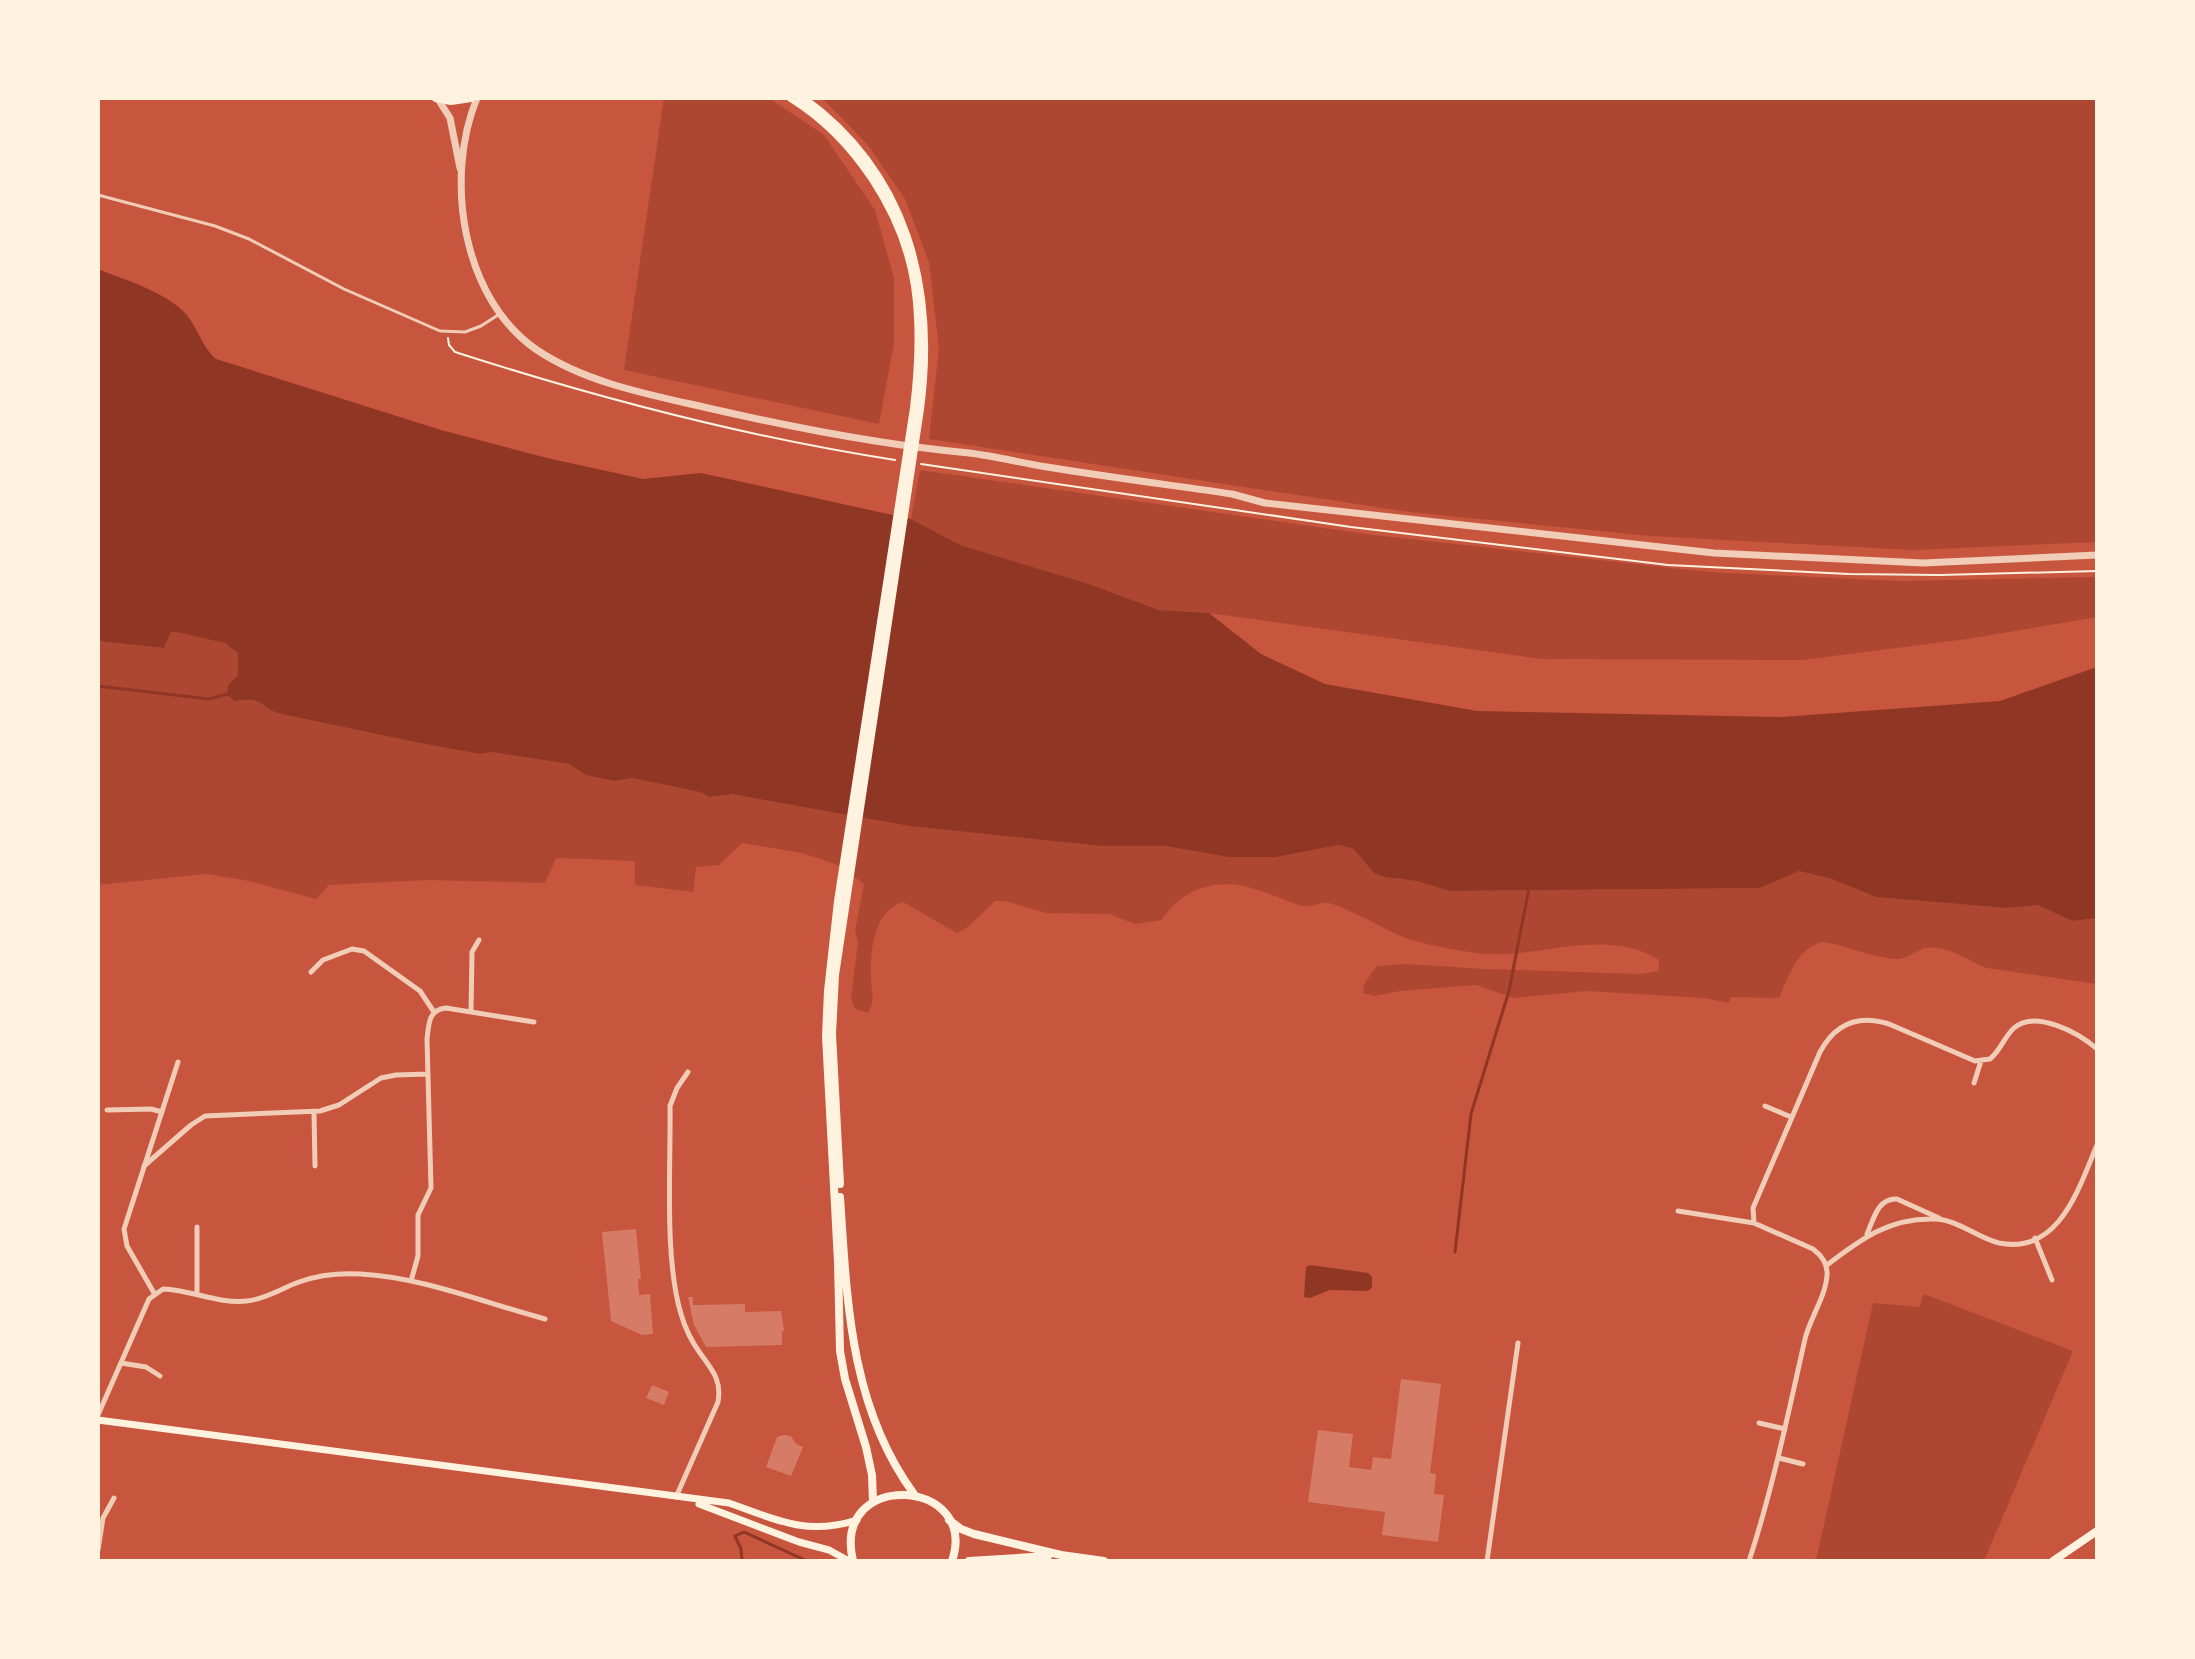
<svg xmlns="http://www.w3.org/2000/svg" width="2195" height="1659" viewBox="0 0 2195 1659" font-family="'Space Grotesk',sans-serif">
<style>
.green{fill:#ae4732}
.water{fill:#8f3625}
.lines{fill:none;stroke-linecap:round;stroke-linejoin:round}
.stream{stroke:#8f3625;stroke-width:3}
.building{fill:#d67c66}
.path{stroke:#fff3e0;stroke-width:2}
.service{stroke:#f1ccb7;stroke-width:3}
.minor{stroke:#f1ccb7;stroke-width:5}
.tertiary{stroke:#f1ccb7;stroke-width:7}
.secondary{stroke:#fff3e0;stroke-width:7}
.primary{stroke:#fff3e0;stroke-width:8}
</style>
<rect width="100%" height="100%" fill="#c8553d"/>
<!-- green -->
<path class="green" d="M664,98H769L824,135L875,210L894,278V343L879,424L624,370Z
M822,98H2097V542L1912,550L1651,536L1409,512L929,439L939,348L929,262L905,199L867,144Z
M920,470L1373,535L1709,572L1898,581L2097,577V617L1967,639L1802,660L1542,659L1209,613L1159,610L1086,583L960,545L911,519Z
M171,632C192,631 223,638 238,652V675L228,685L235,701C270,695 257,706 281,714L420,743L480,754L491,752L569,764L586,775L614,781L632,778L701,792L710,797L732,794L1103,846H1165L1276,857L1339,845L1354,849L1374,872L1397,879L1417,880L1450,891L1760,888L1798,871L1832,879L1876,897L2006,908L2038,905L2072,921L2097,918V984L1987,968C1967,961 1950,945 1927,948C1917,949 1908,959 1897,959C1872,958 1847,945 1822,942C1795,950 1790,975 1779,998L1731,997L1729,1003L1704,998L1586,991L1514,998L1476,985L1400,991L1375,996L1363,993L1364,984L1377,966L1405,964L1486,969L1641,974L1659,971V960C1606,927 1542,958 1485,954C1465,952 1419,944 1401,936C1385,929 1342,905 1328,903C1317,902 1313,909 1299,905C1279,898 1248,884 1229,884C1200,884 1177,896 1162,920L1135,924L1109,914L1046,913L1005,901H995L968,927L957,933L903,902C874,910 870,951 871,977C871,992 876,1000 868,1013L855,1009L851,999L858,942L855,931L864,884L838,865L802,853L742,843L719,865L696,867L693,892L635,885V861L556,858L545,883L426,880L329,885L316,899L249,881L206,874L98,885V641L164,648Z
M1924,1294L2073,1351L1984,1561H1816L1873,1303L1919,1307Z"/>
<!-- water -->
<path class="water" d="M98,269C127,281 161,290 184,312C198,327 201,346 216,359L441,430L547,458L643,479L701,473L911,519L960,545L1086,583L1159,610L1209,613L1261,654L1325,684L1477,711L1782,717L2000,701L2097,667V918L2072,921L2038,905L2006,908L1876,897L1832,879L1799,871L1760,888L1450,891L1417,881L1385,877L1374,873L1354,849L1339,845L1276,857H1229L1166,846H1103L910,826L732,794L710,797L700,792L632,778L614,781L586,775L569,764L491,752L480,754L420,743L281,714C257,707 267,696 235,701L227,695L228,685L238,675V653L225,643L177,632H171L164,648L98,641Z
M1310,1265L1368,1273L1372,1277V1287L1368,1291L1330,1290L1310,1298L1304,1297L1306,1267Z"/>
<g class="lines">
<!-- stream -->
<path class="stream" d="M98,686L209,699L227,694
M1455,1252L1471,1114L1509,991L1529,888
M742,1561L741,1549L735,1536L744,1532L807,1561"/>
</g>
<!-- building -->
<path class="building" d="M636,1229L641,1279H638L639,1295L650,1294L653,1334L642,1335L611,1321L602,1232Z
M688,1297H693V1305L745,1304V1312L781,1311L784,1331H782V1345L706,1347L694,1325Z
M1401,1379L1441,1384L1430,1473L1436,1474L1434,1494L1444,1495L1438,1542L1382,1535L1385,1512L1308,1502L1318,1430L1353,1434L1349,1467L1371,1470L1373,1457L1391,1459Z
M652,1385L669,1392L664,1405L646,1398Z
M784,1435L791,1436L796,1444L803,1447L791,1476L766,1467L777,1437Z"/>
<g class="lines">
<!-- path -->
<path class="path" d="M448,338L449,345L455,352C598,398 746,437 895,460
M921,464L1351,527L1668,565L1849,574L1940,575L2097,571"/>
<!-- service -->
<path class="service" d="M98,195L215,226L249,239L344,289L440,331L465,332L481,326L498,315"/>
<!-- minor -->
<path class="minor" d="M311,972L323,960L352,949L364,951L420,991L434,1012
M471,1012L472,952L479,940
M1974,1083L1981,1061
M1765,1106L1791,1117
M107,1110L151,1109L162,1112
M314,1112L315,1166
M144,1166L191,1125L205,1116L320,1111L339,1105L381,1078L396,1075L428,1074
M1678,1211L1754,1223L1813,1249C1821,1255 1828,1263 1827,1275C1826,1296 1810,1318 1805,1339C1788,1414 1773,1488 1749,1561
M1754,1223L1753,1208L1820,1052C1835,1024 1858,1014 1889,1024L1975,1061L1990,1059C2001,1050 2004,1037 2014,1028C2035,1009 2079,1033 2097,1049
M197,1227V1294
M1867,1234C1874,1218 1878,1198 1897,1199L1939,1218
M2035,1238L2052,1280
M1827,1265C1861,1239 1890,1217 1936,1219C1958,1220 1978,1238 1999,1243C2060,1255 2079,1187 2097,1145
M411,1281L418,1256V1215L431,1188L427,1039C429,1024 428,1010 446,1008L534,1022
M154,1293L127,1246L124,1229L178,1062
M121,1363L146,1367L160,1376
M98,1415L149,1299L163,1289C192,1290 218,1304 247,1301C266,1299 282,1288 299,1282C318,1275 340,1273 360,1274C422,1277 485,1303 545,1319
M1759,1423L1785,1429
M1779,1458L1803,1464
M676,1497L718,1402C722,1380 712,1370 700,1353C692,1342 685,1328 681,1314C664,1258 671,1167 670,1106L677,1088L688,1072
M98,1550L103,1518L114,1498
M1487,1561L1518,1343"/>
<!-- tertiary -->
<path class="tertiary" d="M477,98C444,178 462,299 537,350C586,383 651,395 708,408C795,428 881,445 969,453C995,456 1021,463 1047,467C1108,477 1170,485 1232,494L1265,503L1714,553L1923,563L2097,555
M438,99L450,118L460,168"/>
<!-- secondary -->
<path class="secondary" d="M98,1420L729,1503C777,1520 806,1536 857,1520
M699,1504L799,1542L829,1550L849,1561"/>
<!-- primary -->
<path class="primary" d="M436,98L451,101L471,98
M791,98C854,137 904,212 915,286C921,327 919,367 914,408L838,901L828,991L826,1036L838,1262L840,1351L845,1379L866,1447L872,1475L873,1502
M803,98C907,173 936,287 920,409L835,975L832,1034L840,1184
M840,1197C847,1301 850,1407 914,1494
M949,1520L961,1529L974,1534L1061,1555L1104,1561
M853,1561C831,1468 980,1478 952,1561
M969,1561L1048,1556
M2053,1561L2097,1531"/>
</g>
<!-- border -->
<rect width="2195" height="1659" fill="none" stroke="#fff3e0" stroke-width="200"/>
</svg>
